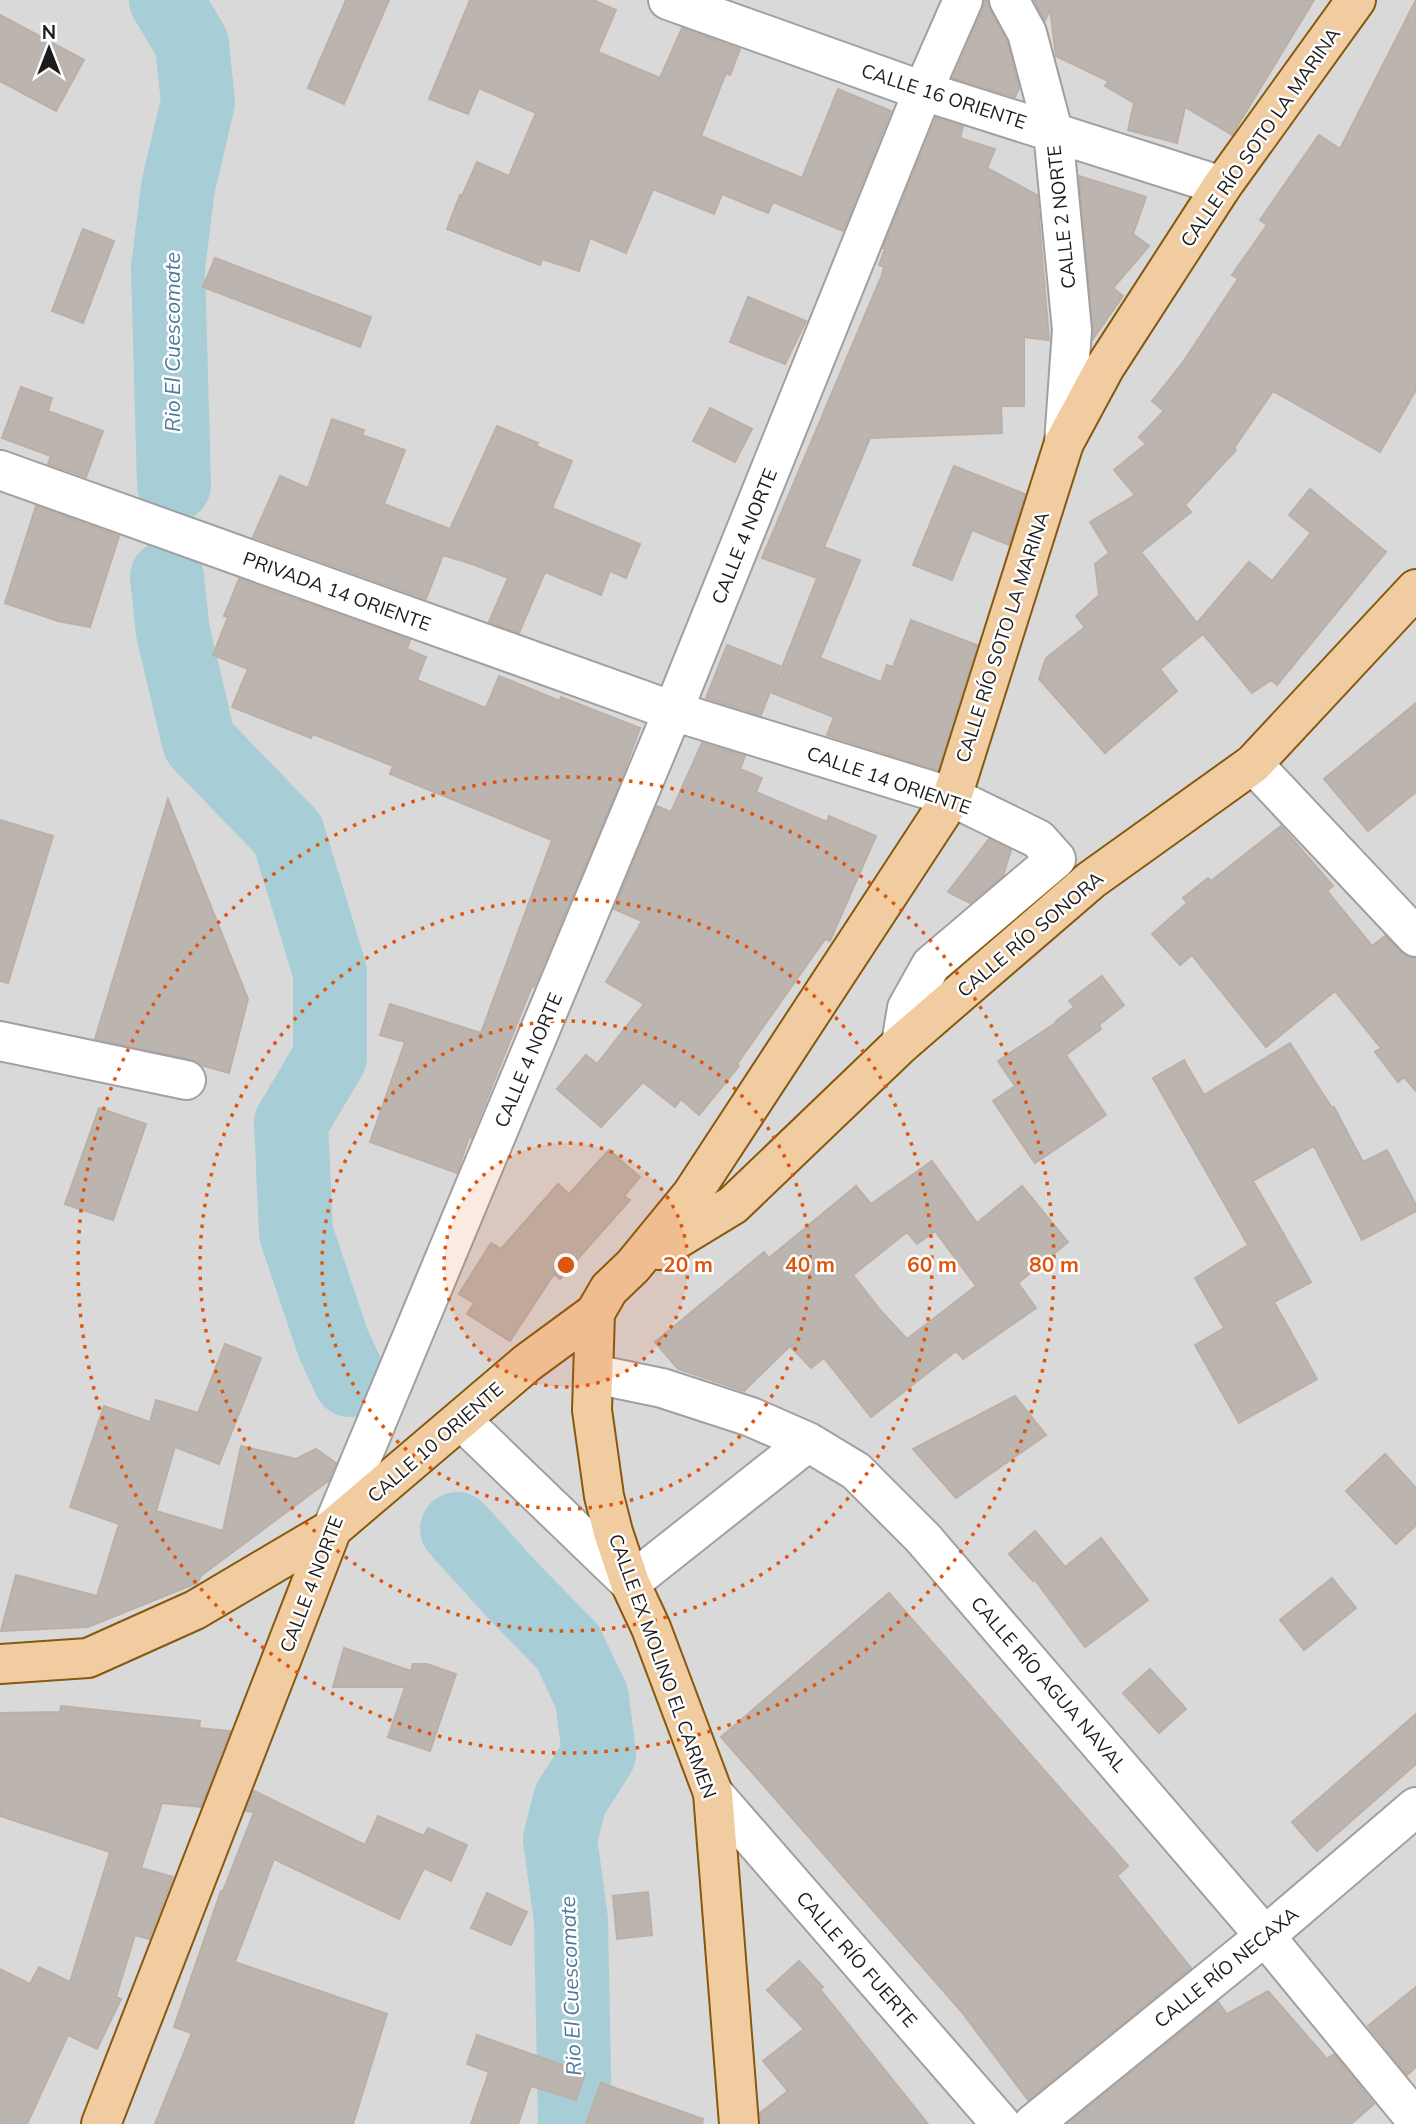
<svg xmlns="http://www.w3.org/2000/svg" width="1416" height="2124" viewBox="0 0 1416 2124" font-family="Mulish,sans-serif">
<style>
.residential{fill:#dad9d9}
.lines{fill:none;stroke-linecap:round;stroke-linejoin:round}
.river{stroke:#a7cdd6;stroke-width:74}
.building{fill:#bcb4af;stroke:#bcafa6;stroke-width:2;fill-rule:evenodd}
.minor-casing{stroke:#a0a0a0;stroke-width:42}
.major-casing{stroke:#86590e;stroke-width:42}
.minor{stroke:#fff;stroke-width:38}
.major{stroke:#f2cca1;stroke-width:38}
.ring{fill:none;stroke:#de560d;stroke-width:3.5;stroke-dasharray:3.5 7}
.labels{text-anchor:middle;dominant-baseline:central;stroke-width:5;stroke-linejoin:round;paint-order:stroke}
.street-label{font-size:19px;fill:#1c1c1c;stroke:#fff}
.water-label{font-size:21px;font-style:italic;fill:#4f789b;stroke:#fff}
.centre{fill:#de560d;stroke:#fff;stroke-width:3.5}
.ring-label{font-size:21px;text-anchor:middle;font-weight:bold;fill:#de560d;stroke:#fff;stroke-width:5;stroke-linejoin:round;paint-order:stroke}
</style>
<rect width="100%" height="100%" fill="#ece9e2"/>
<!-- residential -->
<path class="residential" d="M0,0H1416V2124H0Z"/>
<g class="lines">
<!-- river -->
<path class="river" d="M166,0L192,44L198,102L178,187L168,268L174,485
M167,577L173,632L199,742L288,834L330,972V1057L291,1123L296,1233L333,1343L350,1380
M457,1529L516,1594L568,1647L592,1698L599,1754L570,1800L560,1839L571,1920L575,2124"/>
</g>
<!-- building -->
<path class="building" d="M346,0H389L344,104L308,88Z
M470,0H593L616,10L598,52L660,78L682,28L740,49L730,75L726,73L701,136L802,178L838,89L891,111L843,231L773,202L768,213L722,194L714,214L653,189L626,253L590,238L579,271L542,259L540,265L447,229L460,195L462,196L477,162L509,176L536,113L479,88L468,114L429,99Z
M984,0H987L990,10L1007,41L1019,88L1015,97L953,78L983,9Z
M1034,0H1314L1232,135L1185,107L1177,143L1128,130L1134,103L1105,86L1108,81L1056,56L1050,9L1045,21Z
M1416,0V390L1380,452L1273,391L1234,448L1236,450L1185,505L1191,512L1141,552L1197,623L1249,562L1272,581L1311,533L1289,515L1310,489L1386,552L1277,685L1271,680L1252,693L1203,634L1160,669L1177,691L1105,753L1039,679L1046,658L1085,627L1076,616L1099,595L1095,564L1109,553L1090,522L1135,495L1114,470L1146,444L1139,437L1164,411L1152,401L1181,365L1238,279L1232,275L1267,225L1260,220L1319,135L1340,149Z
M0,15L84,60L56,111L0,81Z
M936,118L963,127L960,138L995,149L987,168L1037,195L1049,340L1024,337V406H1001L1002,433L870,438L824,547L860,560L820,658L881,682L887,665L893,667L911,620L977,645L938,770L827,735L834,717L772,693L817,578L762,558L882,275L884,267L879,265L885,249L883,248Z
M1079,176L1146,197L1133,234L1149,246L1113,288L1123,296L1093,339Z
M83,229L114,241L83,323L52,311Z
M215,258L371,317L360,347L203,287Z
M748,297L806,321L785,364L730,342Z
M21,387L52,398L48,411L103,431L86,477L48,464L51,456L2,438Z
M710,408L752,429L735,462L693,441Z
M332,419L364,430L362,435L405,450L384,504L450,529L497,426L538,443L536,446L572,461L552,508L640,544L626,578L610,571L601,595L545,572L519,633L489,622L508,578L475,565L443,555L426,599L253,537L280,476L308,488Z
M954,466L1025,494L1009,545L972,530L952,580L913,565Z
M36,506L119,536L90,627L58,621L5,603Z
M239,579L410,640L407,649L426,657L417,680L486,708L499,676L560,701L561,697L640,728L617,790L534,987L532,986L471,1138L469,1137L457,1173L370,1142L405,1042L380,1035L390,1004L481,1033L552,840L390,774L393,766L313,734L311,738L232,707L248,669L213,655L228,617L224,616Z
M727,645L780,666L761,715L706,698Z
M1416,703V792L1368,831L1324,779Z
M702,743L745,756L740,769L762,778L756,792L827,822L829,816L876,836L830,941L825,939L737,1064L739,1066L699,1115L681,1099L675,1107L643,1082L601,1127L557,1089L586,1055L597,1064L644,1004L606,982L642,921L614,909L657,806L671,812Z
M168,799L248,999L229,1073L201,1065L190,1059L95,1039Z
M0,820L53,836L8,983L0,981Z
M1281,826L1333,886L1327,891L1372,946L1385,936L1401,952L1409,958H1416V1091L1404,1077L1398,1082L1375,1052L1381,1048L1335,991L1266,1047L1192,955L1180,965L1152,934L1187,903L1183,898L1208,878L1211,881Z
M989,839L1011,850L1003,876L970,903L948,892Z
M1102,976L1124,1005L1099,1025L1101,1029L1066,1055L1106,1115L1035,1163L993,1101L1015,1086L998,1061L1057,1022L1056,1021L1074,1007L1069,1001Z
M1290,1043L1332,1108L1334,1107L1363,1162L1387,1150L1416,1205V1211L1362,1240L1314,1146L1253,1181L1311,1282L1274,1302L1317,1379L1239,1423L1195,1345L1224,1328L1195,1278L1248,1245L1153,1078L1184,1060L1204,1095Z
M99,1108L146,1124L113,1220L65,1204Z
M609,1150L640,1177L624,1196L630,1200L560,1279L554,1274L510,1341L467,1314L474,1303L459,1294L491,1243L501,1249L558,1184L569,1194Z
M932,1161L977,1223L1022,1186L1068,1242L1018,1283L1036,1308L963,1359L956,1351L871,1417L824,1358L811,1368L790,1346L744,1391L678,1369L655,1342L764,1252L769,1258L856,1186L871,1204ZM935,1231L976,1286L907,1339L881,1311L853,1275L907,1232L917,1244Z
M225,1344L261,1358L219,1464L175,1447L156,1511L223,1531L241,1446L296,1459L316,1449L336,1463L328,1481L202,1575L197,1583L88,1627L1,1631L16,1575L97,1596L119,1524L70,1507L104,1406L150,1422L156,1400L198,1413Z
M1015,1396L1046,1435L956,1498L913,1449Z
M1385,1454L1416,1488V1525L1396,1544L1346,1491Z
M1035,1531L1065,1567L1101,1538L1148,1600L1085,1647L1035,1580L1033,1581L1009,1554Z
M1332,1578L1356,1608L1304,1650L1280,1620Z
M889,1593L1128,1866L1117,1876L1191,1968L1028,2100L961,2011L721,1737Z
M344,1648L411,1671L413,1664H427L456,1674L430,1751L388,1737L405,1687H333Z
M1150,1669L1186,1709L1159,1733L1123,1693Z
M61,1706L200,1721L199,1728L230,1731L201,1807L162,1803L141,1868L173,1877L149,1939L135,1935L116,1997L121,1999L97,2049L68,2035L27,2124H0V1969L30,1984L39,1967L70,1982L110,1852L0,1816V1713L60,1712Z
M1416,1714V1764L1317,1851L1292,1822Z
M254,1791L365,1845L378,1816L424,1836L428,1828L467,1845L451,1881L424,1868L399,1919L274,1859L235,1962L387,2014L353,2124H155L192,2033L174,2027L221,1891H223L254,1812L246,1811Z
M648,1892L652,1935L617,1939L613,1896Z
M487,1893L527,1912L511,1945L471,1928Z
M799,1961L823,1987L820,1989L928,2124H761L760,2113L788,2091L763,2061L804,2029L767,1990Z
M1416,1987V2067L1407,2075L1368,2026Z
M1268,1991L1327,2059L1334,2054L1374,2104L1351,2124H1068L1218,2002L1227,2014Z
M477,2035L585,2073L576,2100L531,2086L518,2124H471L489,2072L467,2064Z
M601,2083L703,2119L702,2124H586Z"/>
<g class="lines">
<defs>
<path id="minor" d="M668,0L923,91L1222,186
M1009,0L1027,33L1053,131L1072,330L1064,443
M0,470L673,711L952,797L1038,839L1056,859L931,965L907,1008L901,1044
M1253,764L1416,937
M0,1041L186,1080
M594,1374L662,1388L751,1417L808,1442L856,1471L923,1538L1265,1936L1416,2120
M461,1420L630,1583L808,1442
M332,1529L673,711L923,91L963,0
M713,1793L1001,2124
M1033,2124L1265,1936L1416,1807"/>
<path id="major" d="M659,1250L733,1205L901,1044L1091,880L1253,764L1416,589
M0,1664L88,1658L195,1610L332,1529L527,1363L595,1313
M101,2124L332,1529
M739,2124L713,1793L651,1628L630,1583L613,1532L604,1496L592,1410L595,1313L609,1289L633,1266L692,1194L952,797L1064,443L1105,367L1222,186L1356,0"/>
</defs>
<!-- minor casing -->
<use href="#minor" class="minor-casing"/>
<!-- major casing -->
<use href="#major" class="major-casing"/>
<!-- minor -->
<use href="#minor" class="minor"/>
<!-- major -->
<use href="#major" class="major"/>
</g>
<!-- distance rings -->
<circle cx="566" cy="1265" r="122" fill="#de560d" fill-opacity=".12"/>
<g class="ring">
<circle cx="566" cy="1265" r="122"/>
<circle cx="566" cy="1265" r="244"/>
<circle cx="566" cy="1265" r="366"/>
<circle cx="566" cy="1265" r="488"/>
</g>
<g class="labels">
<!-- street labels -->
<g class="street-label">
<text transform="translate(944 96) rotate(18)">CALLE 16 ORIENTE</text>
<text transform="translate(1260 137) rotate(-55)">CALLE RÍO SOTO LA MARINA</text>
<text transform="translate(1061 217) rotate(-96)">CALLE 2 NORTE</text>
<text transform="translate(744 536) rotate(-68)">CALLE 4 NORTE</text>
<text transform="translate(337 591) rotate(20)">PRIVADA 14 ORIENTE</text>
<text transform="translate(1002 637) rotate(-72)">CALLE RÍO SOTO LA MARINA</text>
<text transform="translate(889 780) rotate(19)">CALLE 14 ORIENTE</text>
<text transform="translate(1030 934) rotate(-40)">CALLE RÍO SONORA</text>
<text transform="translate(528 1060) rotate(-67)">CALLE 4 NORTE</text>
<text transform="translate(435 1442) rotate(-41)">CALLE 10 ORIENTE</text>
<text transform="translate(311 1584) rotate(-69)">CALLE 4 NORTE</text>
<text transform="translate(663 1666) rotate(70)">CALLE EX MOLINO EL CARMEN</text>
<text transform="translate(1049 1684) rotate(49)">CALLE RÍO AGUA NAVAL</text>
<text transform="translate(857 1959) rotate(49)">CALLE RÍO FUERTE</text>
<text transform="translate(1226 1967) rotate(-39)">CALLE RÍO NECAXA</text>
</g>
<!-- water labels -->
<g class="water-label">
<text transform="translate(172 342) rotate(-90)">Rio El Cuescomate</text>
<text transform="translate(570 1986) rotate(-92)">Rio El Cuescomate</text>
</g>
</g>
<circle cx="566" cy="1265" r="10" class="centre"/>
<g class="ring-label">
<text x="688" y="1272">20 m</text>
<text x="810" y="1272">40 m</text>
<text x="932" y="1272">60 m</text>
<text x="1054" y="1272">80 m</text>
</g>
<!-- north arrow -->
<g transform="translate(49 49)" stroke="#ffffff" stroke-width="5" paint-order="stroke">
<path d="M0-5L12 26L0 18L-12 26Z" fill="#1c1c1c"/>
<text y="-10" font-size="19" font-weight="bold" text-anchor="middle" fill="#1c1c1c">N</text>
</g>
</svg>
